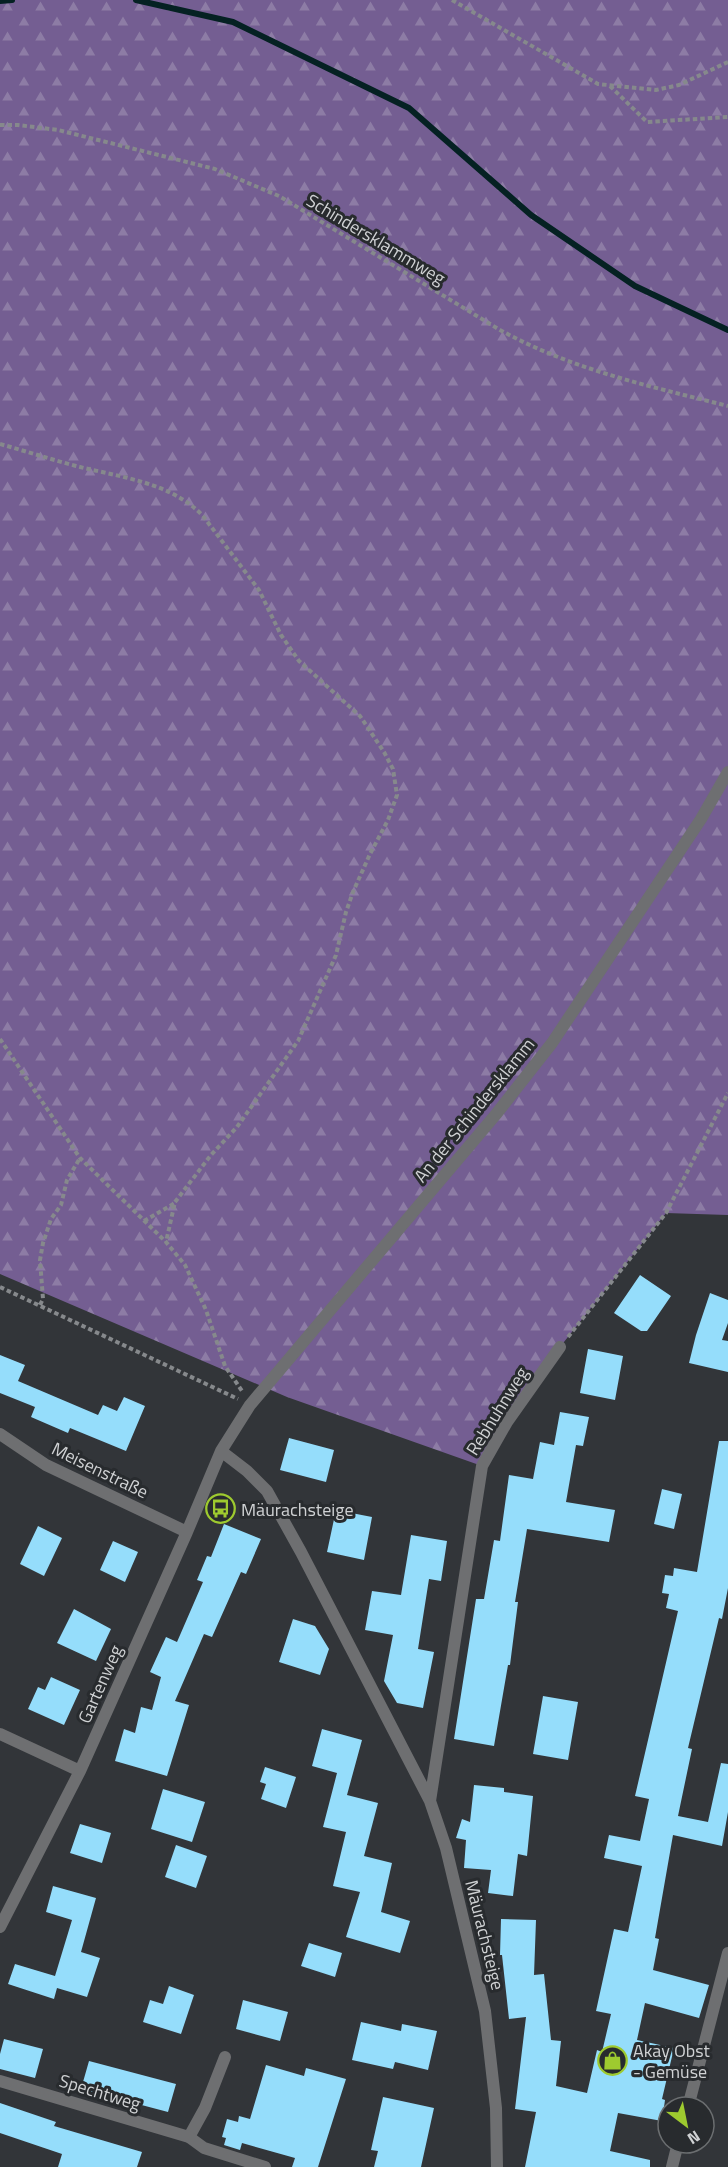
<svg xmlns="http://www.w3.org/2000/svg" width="728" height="2167" viewBox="0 0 728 2167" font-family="'Titillium Web',sans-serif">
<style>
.forest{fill:url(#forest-firs)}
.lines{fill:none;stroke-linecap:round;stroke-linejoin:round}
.stream{stroke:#052123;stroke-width:6}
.building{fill:#95ddfb}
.path{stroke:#86898c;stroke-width:4;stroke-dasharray:4.5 3;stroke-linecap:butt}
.service{stroke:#6e6f71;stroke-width:12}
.minor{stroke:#6e6f71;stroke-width:12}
.labels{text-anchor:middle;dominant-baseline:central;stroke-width:6;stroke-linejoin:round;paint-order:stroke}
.street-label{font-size:18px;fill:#d0d2d4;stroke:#282b2e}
.poi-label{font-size:18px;fill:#d0d2d4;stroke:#282b2e;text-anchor:start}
</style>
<defs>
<pattern id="forest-firs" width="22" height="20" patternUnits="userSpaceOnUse" patternTransform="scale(1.5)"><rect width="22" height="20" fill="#745e92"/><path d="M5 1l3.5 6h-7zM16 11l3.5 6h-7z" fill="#8d7ca5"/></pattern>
</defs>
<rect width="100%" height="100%" fill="#323539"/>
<!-- forest -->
<path class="forest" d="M0,0H728V1215L666,1213L560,1347L482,1466L287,1397L0,1274Z"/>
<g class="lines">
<!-- stream -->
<path class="stream" d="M136,0L233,22L409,108L531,215L635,286L728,330
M0,1L12,0"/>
</g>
<!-- building -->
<path class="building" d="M640,1275L671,1296L647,1331H641L614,1313Z
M710,1293L728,1300V1323L722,1340L728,1341V1372L689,1363L696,1335Z
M588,1349L623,1356L615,1400L580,1393Z
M0,1355L25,1365L18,1381L98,1415L103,1405L117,1411L124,1397L145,1406L126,1451L70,1428L68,1433L31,1417L35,1407L0,1393Z
M560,1412L589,1417L583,1446L576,1445L566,1502L615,1510L609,1542L527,1529L515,1602H518L510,1665H508L494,1746L454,1739L476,1599H484L494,1540L500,1541L509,1475L533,1479L540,1442L554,1445Z
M289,1438L334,1450L326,1482L280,1470Z
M719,1441H728V1588L722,1619L719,1618L688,1748L692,1749L678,1816L708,1822L721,1763L728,1764V1812L722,1846L673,1835L655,1938L659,1939L653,1970L709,1985L699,2018L645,2003L637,2040L674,2048L662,2099L665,2100L662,2121L618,2113L610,2151L650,2160V2167H525L536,2112L515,2109L526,2017L509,2019L502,1955H500L501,1919L536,1920L534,1975L544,1974L551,2040L561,2041L556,2086L587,2093L597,2050L602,2052L611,2014L596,2011L614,1929L628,1932L642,1866L604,1858L609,1835L640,1841L649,1799L635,1796L678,1611L666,1608L669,1594L662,1593L665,1575L673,1576L674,1568L697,1572Z
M662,1489L682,1494L674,1529L654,1524Z
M336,1510L372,1517L364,1560L327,1552Z
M224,1524L261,1539L246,1574L241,1572L212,1637L204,1634L175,1701L189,1705L167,1776L115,1761L124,1729L135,1733L141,1707L152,1710L161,1677L150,1672L166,1637L177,1642L203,1582L197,1580L207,1556L211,1557Z
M38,1526L62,1538L44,1576L20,1564Z
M411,1535L447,1541L441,1581L429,1579L418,1649L434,1652L423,1708L397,1703L384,1681L393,1635L365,1630L372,1591L401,1595Z
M113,1541L138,1552L125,1582L100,1570Z
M74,1609L111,1629L96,1661L57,1643Z
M293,1619L315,1626L329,1649L320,1675L279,1662Z
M51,1677L80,1690L64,1725L28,1709L38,1687L45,1690Z
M543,1696L578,1702L568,1760L533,1754Z
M322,1729L362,1740L347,1795L378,1803L364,1856L392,1863L381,1912L410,1921L400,1953L346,1937L360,1892L333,1886L346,1832L323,1827L337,1773L312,1766Z
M265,1767L296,1777L286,1808L261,1799L266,1784L260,1782Z
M474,1785L504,1788V1792L533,1796L527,1856L518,1854L513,1896L488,1893L491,1870L464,1868L466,1840L456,1838L462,1819L470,1822Z
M163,1789L205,1802L192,1842L151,1829Z
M80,1824L111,1833L102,1863L70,1853Z
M176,1845L207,1856L196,1888L165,1877Z
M53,1886L96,1898L81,1952L100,1958L87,1997L57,1988L54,1999L8,1984L15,1964L55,1976L72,1920L46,1912Z
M309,1943L342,1953L335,1977L301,1966Z
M169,1986L194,1995L181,2034L143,2022L150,2000L163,2004Z
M243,2000L288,2012L280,2041L236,2029Z
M361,2022L401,2031L402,2024L437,2031L428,2070L395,2062L393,2069L352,2060Z
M4,2039L43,2049L35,2078L0,2069V2054Z
M89,2061L176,2084L168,2112L81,2089Z
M266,2065L304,2076L306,2068L346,2079L318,2167H292L295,2158L242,2143L240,2150L224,2145L226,2138L222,2137L227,2119L238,2122L239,2116L250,2119Z
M383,2097L434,2108L421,2167H374L378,2151L371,2150Z
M0,2103L56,2122L54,2126L142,2152L137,2167H58L62,2154L0,2133Z"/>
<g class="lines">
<!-- path -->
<path class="path" d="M452,0L598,84L656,90L679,85L728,62
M610,86L647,122L728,117
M0,125H18L58,130L215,169L279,196L500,330C573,370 649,386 728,406
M0,444C25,451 50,459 76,466C119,477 171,482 203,516L259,590L281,635L299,661L360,716L384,752L393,769L397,795L388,820L370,854L353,892L346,912L336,955L298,1041L237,1127L211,1155L175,1202L166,1242
M0,1039L80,1158L166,1242L185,1265L206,1310L225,1366L242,1391
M144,1221L175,1203
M0,1287L238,1399
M40,1305L43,1299L40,1260L43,1243L51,1219L61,1205L67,1180L80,1158
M568,1337L666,1213L728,1093"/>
<!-- service -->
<path class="service" d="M189,2137L205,2108L225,2057"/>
<!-- minor -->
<path class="minor" d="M0,1434L46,1465L187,1532
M221,1451L247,1471L267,1491L301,1552L430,1801L446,1848L485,2011L496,2108L497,2167
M0,1734L80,1771
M430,1801L482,1466L507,1422L560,1347
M0,1927L80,1771L187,1532L221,1451L250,1405L497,1113L552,1043L701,819L728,772
M0,2081L189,2137L204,2148L265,2167
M688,2107L728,1953
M672,2167L678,2143"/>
</g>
<!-- icons -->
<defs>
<symbol id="bus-ring" viewBox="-11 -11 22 22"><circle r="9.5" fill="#282b2e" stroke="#9eca2f" stroke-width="1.5"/><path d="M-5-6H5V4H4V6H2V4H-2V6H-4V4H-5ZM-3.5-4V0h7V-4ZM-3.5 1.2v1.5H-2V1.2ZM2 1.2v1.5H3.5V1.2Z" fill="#9eca2f"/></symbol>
<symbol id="shop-ring" viewBox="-11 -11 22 22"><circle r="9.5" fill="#282b2e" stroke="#9eca2f" stroke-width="1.5"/><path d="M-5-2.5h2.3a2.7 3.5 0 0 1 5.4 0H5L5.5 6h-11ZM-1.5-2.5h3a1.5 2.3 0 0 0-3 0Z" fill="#9eca2f"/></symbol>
</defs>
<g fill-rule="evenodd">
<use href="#bus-ring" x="204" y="1492" width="33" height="33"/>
<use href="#shop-ring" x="596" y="2044" width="33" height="33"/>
</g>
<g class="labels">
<!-- street labels -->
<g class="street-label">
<text transform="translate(376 239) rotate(31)">Schindersklammweg</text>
<text transform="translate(474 1110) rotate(-51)">An der Schindersklamm</text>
<text transform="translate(497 1411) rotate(-58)">Rebhuhnweg</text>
<text transform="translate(100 1470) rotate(26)">Meisenstraße</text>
<text transform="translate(100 1684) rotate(-66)">Gartenweg</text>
<text transform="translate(485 1935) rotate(76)">Mäurachsteige</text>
<text transform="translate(100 2092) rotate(17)">Spechtweg</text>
</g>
<!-- poi labels -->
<g class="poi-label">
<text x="241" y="1509">Mäurachsteige</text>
<text x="633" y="2050">Akay Obst<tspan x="633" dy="21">- Gemüse</tspan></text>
</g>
</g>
<!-- north arrow -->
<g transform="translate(686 2125) rotate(148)"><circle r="28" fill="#282b2e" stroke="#6b6e70" stroke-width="1.5"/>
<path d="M0-4.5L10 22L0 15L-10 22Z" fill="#9eca2f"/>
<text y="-9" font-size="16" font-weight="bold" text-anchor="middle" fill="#d0d2d4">N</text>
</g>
</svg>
